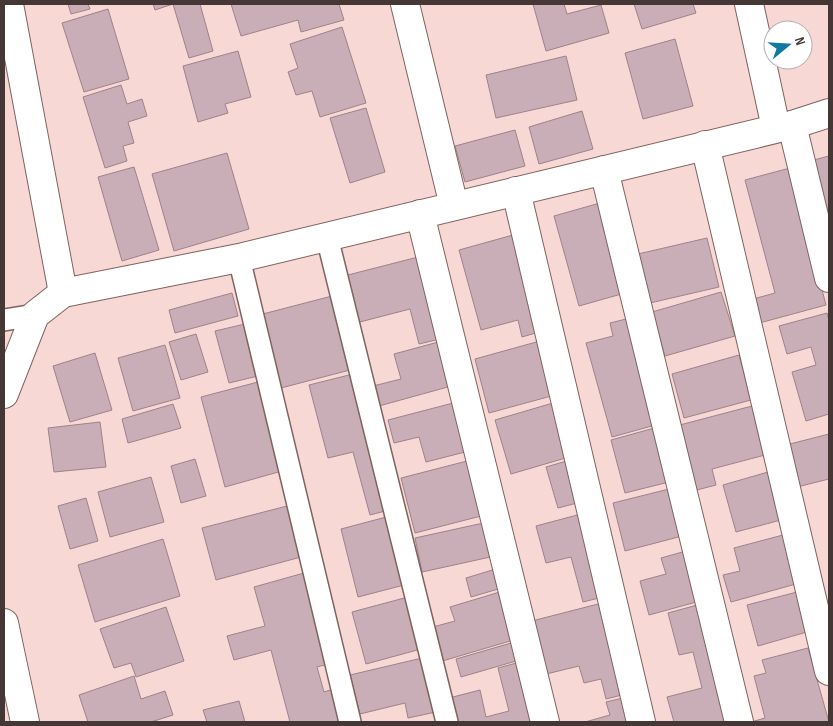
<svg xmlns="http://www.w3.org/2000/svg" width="833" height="726" viewBox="0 0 833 726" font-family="'Sofia Sans Condensed',sans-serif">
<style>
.building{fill:#caaeb7;stroke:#9d828b}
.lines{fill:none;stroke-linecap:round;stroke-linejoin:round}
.service-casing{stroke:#7f6360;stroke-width:24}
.pedestrian-casing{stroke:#7f6360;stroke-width:30}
.minor-casing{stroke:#7f6360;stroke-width:30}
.service{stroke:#fff;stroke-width:21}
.pedestrian{stroke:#fff;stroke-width:28}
.minor{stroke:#fff;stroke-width:28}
</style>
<rect width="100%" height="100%" fill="#f8d8d4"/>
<!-- building -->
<path class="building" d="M68,4H88L90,9L71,14Z
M153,4H200L213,51L189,58L173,4L155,10Z
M231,4H339L344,20L301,32L298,20L241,36Z
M533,4H564L567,14L601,5L609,33L546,51Z
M634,4H693L696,13L642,29Z
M108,9L129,79L84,92L62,23Z
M342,27L366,103L320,117L312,91L296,95L288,72L298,68L290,44Z
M675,39L693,106L643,119L625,53Z
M238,51L251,97L225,104L228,113L198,122L183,66Z
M566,56L577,100L496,118L486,75Z
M121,85L127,104L142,99L147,116L128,122L134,143L123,146L127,161L105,168L83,97Z
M366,108L385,172L350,183L330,118Z
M582,111L593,149L539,164L529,127Z
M515,130L525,166L465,182L455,146Z
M227,153L249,229L174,251L152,174Z
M829,156V247L806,162Z
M134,167L159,250L122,261L98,177Z
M790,168L826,305L752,325L746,301L775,293L745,180Z
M600,203L625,293L579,306L554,216Z
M513,235L539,332L522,337L518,320L481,330L459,250Z
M707,238L719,287L650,303L638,254Z
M422,256L444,338L419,344L410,309L356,323L344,276Z
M721,292L735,336L665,356L652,312Z
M232,293L238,316L175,333L169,310Z
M332,296L350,370L277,389L259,315Z
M827,313L829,321V414L806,421L792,372L816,365L811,347L787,354L779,326Z
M630,318L659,424L612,437L586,343L613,336L610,323Z
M245,324L258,376L229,383L215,331Z
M196,334L208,372L181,380L169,342Z
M442,341L455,385L379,406L373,386L401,379L394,354Z
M540,341L555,395L489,413L475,359Z
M165,345L180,398L133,411L118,358Z
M95,353L112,410L70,422L53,366Z
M739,355L751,400L684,418L672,374Z
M353,374L389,510L370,515L353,452L328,458L309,385Z
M258,382L282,471L225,487L201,397Z
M457,402L469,451L426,462L419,437L394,443L388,420Z
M553,403L569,457L511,474L495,420Z
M173,404L181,428L128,443L122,419Z
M752,406L765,455L712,469L716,485L693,491L676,426Z
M100,422L106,467L54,472L48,428Z
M658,427L673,481L625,493L611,440Z
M829,434V479L797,487L786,445Z
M195,459L206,496L181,503L171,466Z
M471,460L485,515L415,533L401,478Z
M570,460L581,502L558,508L546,467Z
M768,472L781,520L736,532L723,485Z
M151,477L164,522L110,537L98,492Z
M673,488L686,535L625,551L613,503Z
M86,498L98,541L70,549L58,506Z
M287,506L301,557L216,580L202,528Z
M581,514L603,597L583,602L571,557L546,563L536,526Z
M390,516L408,584L358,597L341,529Z
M488,522L495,556L422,572L415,538Z
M783,535L796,584L731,602L723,575L740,571L734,548Z
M163,539L180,596L95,622L78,565Z
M686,551L700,601L649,615L640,581L666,574L661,558Z
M499,568L505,587L471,597L466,578Z
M304,573L328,664L317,667L324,692L333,689L342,722H290L271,650L234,660L227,636L265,626L254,587Z
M503,591L517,639L439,662L429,628L455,621L450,607Z
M797,592L807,632L758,646L747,605Z
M408,597L421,649L366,664L352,612Z
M602,603L626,694L606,699L601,679L584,683L579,666L538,676L524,623Z
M701,604L732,722H674L667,697L702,688L693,652L679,655L668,613Z
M166,607L184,661L136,677L131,663L114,668L100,629Z
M518,641L523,659L461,677L456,659Z
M808,648L829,722H751L765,718L754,676L766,673L762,660Z
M422,658L436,712L408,718L405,703L360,714L350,675Z
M524,661L540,722H456L449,698L480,690L486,717L509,711L498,668Z
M134,676L141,699L165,691L173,715L151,722H88L79,695Z
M627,697L634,722H585L610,715L606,702Z
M239,701L245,722H207L203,710Z"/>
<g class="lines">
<defs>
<path id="service" d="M327,237L447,722
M239,258L350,722
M4,320L35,315"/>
<path id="pedestrian" d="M792,125L829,278
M705,145L829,671
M604,170L739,722
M516,191L641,722
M420,214L545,722"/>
<path id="minor" d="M9,4L63,293
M405,4L454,206
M749,4L776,128
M4,394L35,315L63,293L239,258L792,125L829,113
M4,623L25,722"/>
</defs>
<!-- service casing -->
<use href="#service" class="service-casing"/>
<!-- pedestrian casing -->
<use href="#pedestrian" class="pedestrian-casing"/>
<!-- minor casing -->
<use href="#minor" class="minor-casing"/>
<!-- service -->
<use href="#service" class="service"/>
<!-- pedestrian -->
<use href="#pedestrian" class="pedestrian"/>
<!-- minor -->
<use href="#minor" class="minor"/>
</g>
<!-- border -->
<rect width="833" height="726" fill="none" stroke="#443736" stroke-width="10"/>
<!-- north arrow -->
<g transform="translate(788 45) rotate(72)"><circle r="24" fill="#ffffff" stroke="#b4afaf"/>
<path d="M0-4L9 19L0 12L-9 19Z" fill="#1078a3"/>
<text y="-8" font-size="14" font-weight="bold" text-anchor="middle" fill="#443736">N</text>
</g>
</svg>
